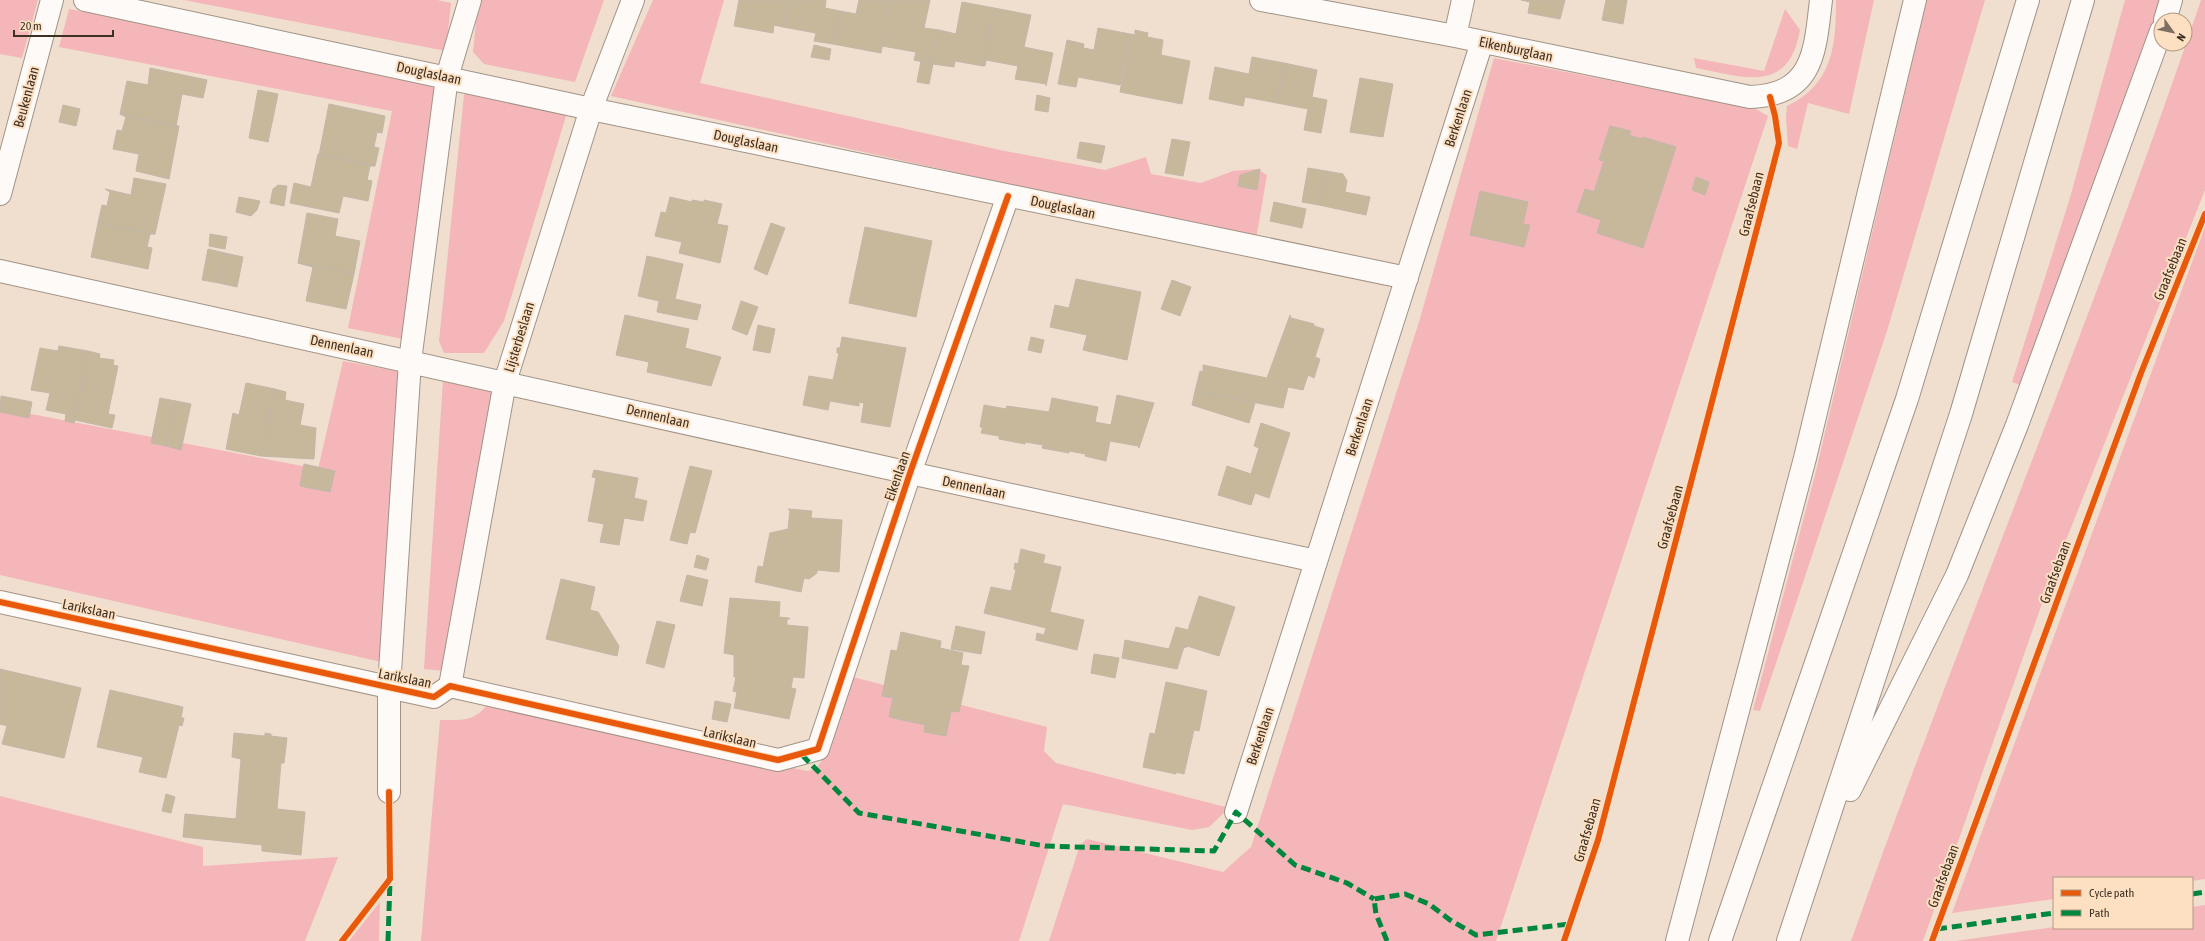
<svg xmlns="http://www.w3.org/2000/svg" width="2205" height="941" viewBox="0 0 2205 941" font-family="'Asap Condensed',sans-serif">
<style>
.green{fill:#f4b6b9}
.building{fill:#c8b89b;stroke:#c1b7a9}
.lines{fill:none;stroke-linecap:round;stroke-linejoin:round}
.minor-casing{stroke:#a09386;stroke-width:24}
.motorway-casing{stroke:#a09386;stroke-width:24}
.minor{stroke:#fdfaf8;stroke-width:22}
.motorway{stroke:#fdfaf8;stroke-width:22}
.quiet{stroke:#00873e;stroke-width:5;stroke-dasharray:10 5;stroke-linecap:butt}
.cycleway-casing{stroke:#fddfc1;stroke-width:8}
.cycleway{stroke:#e8590c;stroke-width:6}
.labels{text-anchor:middle;dominant-baseline:central;stroke-width:4;stroke-linejoin:round;paint-order:stroke}
.street-label{font-size:14px;fill:#3d3125;stroke:#fddfc1}
</style>
<rect width="100%" height="100%" fill="#f0dfce"/>
<!-- green -->
<path class="green" d="M0,0H38L22,58L0,54Z
M184,0H437L451,3L446,51Z
M482,0H604L575,82L484,64L473,52L476,22Z
M653,0H724L700,83L1000,150L1105,170L1146,157L1151,174L1201,183L1233,171L1257,169L1267,175L1256,239L611,96Z
M1836,0H1874L1849,114L1808,103L1797,149L1788,146L1786,117L1787,106C1833,84 1836,45 1836,0Z
M1927,0H1985L1887,331L1760,711L1753,710L1815,475Z
M2125,0H2160L2126,103L2020,385L2012,382L2069,201Z
M2201,0H2205V190L2051,578L1923,941H1851C1963,626 2094,317 2201,0Z
M69,9L439,81L418,342L348,328L392,111L59,47Z
M1785,9L1800,30C1789,95 1743,77 1696,68L1694,58L1764,71Z
M1494,58L1756,109L1768,116L1496,941H1049L1080,845L1087,839L1223,872L1251,847L1419,322Z
M474,88L555,103L566,116L504,321L484,353H444L439,341L464,95Z
M2205,227V879L2192,881V878H2054V899L1952,913Z
M343,361L418,375L399,666L0,575V408L318,469Z
M443,380L487,388L498,395L444,671L424,669Z
M853,677L1047,727L1044,751L1056,763L1229,808L1209,827L1192,830L1063,804L1019,941H421L440,720C465,720 475,722 491,700L807,771L816,769L828,751Z
M0,796L203,847V866L338,857L305,941H0Z
M380,902L379,941H349Z
M2205,905V941H1956L2054,927L2192,928V907Z"/>
<!-- building -->
<path class="building" d="M739,0H788L783,27L774,25L773,33L734,26Z
M788,0H826L825,8L840,11L833,44L814,41L816,33L783,27Z
M859,0H891L881,53L833,44L840,11L856,14Z
M891,0H930L924,28L939,30L933,64L914,60L916,52L882,46Z
M1521,0H1565L1560,19L1528,13L1530,2Z
M1606,0H1627L1623,24L1602,20Z
M962,2L994,8L983,66L955,61L954,67L933,64L939,30L956,34Z
M994,8L1031,15L1024,47L1053,53L1046,86V84L1015,79L1018,66L986,60L985,66H983Z
M1098,28L1130,34L1120,85L1078,77L1076,87L1058,84L1067,40L1084,44L1083,48L1094,50Z
M1135,30L1148,33L1147,37L1163,40L1161,55L1190,61L1182,104L1120,92L1130,34L1135,35Z
M814,45L831,49L829,60L811,57Z
M1252,57L1284,63L1277,103L1245,97L1243,106L1209,99L1215,67L1249,74Z
M921,61L933,64L929,84L917,82Z
M1284,63L1317,70L1312,97L1327,100L1321,133L1304,130L1308,109L1277,103Z
M150,68L207,80L203,98L182,94L176,126L120,114L127,81L148,85Z
M1360,78L1393,84L1383,137L1350,132Z
M258,90L278,94L268,142L249,138Z
M1037,95L1050,98L1048,112L1035,110Z
M329,104L385,116L382,133L377,132L374,147L379,148L375,166L319,155Z
M63,105L80,109L76,126L59,122Z
M120,114L179,126L169,179L136,171L139,154L113,149L117,130L122,131L126,117Z
M1610,126L1631,131L1629,135L1642,139L1643,137L1676,147L1643,248L1597,233L1601,220L1577,212L1585,189L1594,192L1604,161L1599,160Z
M1172,139L1190,142L1183,176L1165,173Z
M1080,142L1105,146L1101,163L1077,158Z
M318,154L375,166H370L367,180L372,181L368,201L343,196L339,213L290,203L294,183L311,187Z
M1308,168L1326,171L1319,205L1302,202Z
M1260,169L1257,190L1238,186L1240,175Z
M1326,171L1343,174L1347,181L1345,192L1370,197L1366,215L1319,205Z
M1696,177L1709,182L1705,195L1692,190Z
M134,178L166,184L155,234L98,223L102,205L107,206L110,192L105,189L131,195Z
M278,185L287,186L284,206L270,203L273,189Z
M1480,191L1528,202L1523,224L1530,225L1524,247L1470,235Z
M239,197L260,201L257,210L251,216L236,212Z
M670,197L692,202V200L704,202V200L722,204L717,224L728,226L720,263L679,253L682,242L655,236L661,212L666,213Z
M1274,202L1306,209L1302,228L1270,221Z
M307,213L338,219L335,236L360,241L354,274L298,263Z
M98,223L155,234H150L147,247L152,248L148,269L91,257Z
M771,223L785,228L767,275L754,269Z
M865,227L932,241L916,317L849,303Z
M210,234L227,237L225,249L209,246Z
M208,249L225,253L219,283L202,280Z
M225,253L243,257L237,287L219,283Z
M647,256L683,264L675,299L701,305L697,320L657,312L659,301L638,296Z
M298,263L354,274L346,309L306,301L313,267Z
M1076,279L1141,292L1127,360L1083,350L1087,335L1050,327L1055,305L1069,308Z
M1172,280L1191,287L1180,316L1161,309Z
M741,301L758,307L747,335L732,329Z
M625,315L689,329L685,348L721,357L711,386L647,372L649,362L616,355Z
M1290,315L1291,318L1314,324V326L1324,329L1315,357L1320,359L1314,378L1308,375L1303,390L1288,387L1283,408L1195,391L1200,371L1203,372V365L1267,378Z
M758,325L775,329L770,353L753,350Z
M842,337L906,348L890,427L861,422L864,403L859,402V406L830,401L828,410L803,405L809,376L833,380L839,353H837V348H840Z
M1031,337L1044,340L1041,353L1028,350Z
M59,346L88,351L74,423L65,421L66,414L46,410L50,393L31,390L40,348L58,351Z
M88,351L100,354L99,358L114,360L113,365L118,366L108,414L115,415L112,428L75,420L74,423Z
M246,383L275,389L261,456L226,449L233,413L239,415Z
M275,389L286,392L285,400L304,404L300,425L316,428L314,459L261,456Z
M1195,391L1255,403L1249,423L1192,405Z
M1117,395L1154,403L1139,448L1138,446L1110,441L1106,461L1085,456L1086,454L1069,451V453L1042,448L1043,445L1025,442V444L999,439V436L981,433L983,427H980L984,405L1006,409L1007,406L1049,412L1052,398L1098,407L1095,422L1111,425Z
M1,396L32,402L29,418L0,412Z
M160,398L176,401L166,446L151,443Z
M176,401L191,404L181,450L166,446Z
M1261,423L1290,433L1269,498L1255,493L1251,505L1218,495L1227,466L1251,474L1259,448L1254,446Z
M304,464L335,471L330,492L300,486Z
M690,466L712,471L695,533L690,532L687,544L670,540Z
M594,470L638,478L634,498L647,501L643,521L624,518L619,545L600,542L604,524L588,521L596,478L592,477Z
M788,509L812,511L811,518L842,520L839,572L817,570V573L809,579L804,578L801,592L755,582L758,566L763,567L770,533L788,529L790,510Z
M1021,549L1045,555L1043,563L1061,567L1050,612L1084,620L1077,650L1036,640L1037,633L1044,635L1046,628L984,613L991,587L1011,591L1016,570L1014,569L1015,563L1018,564Z
M697,555L709,559L706,570L694,567Z
M687,575L708,580L702,606L680,601Z
M561,579L595,587L590,610L598,612L619,646L617,656L546,639Z
M1199,596L1235,607L1219,656L1187,646L1186,648L1184,647L1177,669L1122,658L1125,640L1169,649L1176,627L1188,630Z
M730,598L780,602L779,617L789,618L790,619H787V625L808,627L804,678L793,677L791,688L796,689L789,719L734,708L737,692L733,691L736,677H734V655L724,653Z
M657,621L675,625L664,668L646,663Z
M956,626L985,632L981,654L951,649Z
M901,632L941,641L940,648L963,653L961,665L969,666L959,712L951,711L946,736L924,732L925,725L889,717L893,698L882,696L891,650L897,651Z
M1094,654L1119,658L1115,678L1091,673Z
M0,669L81,688L64,758L2,744L7,726L0,724Z
M1166,682L1207,691L1199,731L1194,730L1184,774L1176,772V774L1143,767L1150,733L1155,734Z
M110,690L183,707L181,718H184L182,726L179,725L166,778L139,772L143,757L97,747Z
M715,701L731,704L727,722L712,719Z
M234,733L265,736V733L271,734V736L287,738L284,763H281L277,809L305,812L301,855L262,851V845L183,837L185,814L236,819L241,759L232,757Z
M166,794L175,797L171,813L162,811Z"/>
<g class="lines">
<defs>
<path id="minor" d="M85,0L591,109L1407,278
M1261,0L1455,36L1750,97C1814,95 1815,51 1821,0
M1455,36L1463,0
M0,194L52,0
M0,271L910,473L1316,561
M0,602L434,697L450,686L778,760L818,749L910,473L1008,196
M450,686L505,382L591,109L633,0
M389,792V687L410,361L447,77L470,0
M1236,812L1482,42"/>
<path id="motorway" d="M2165,20L2171,0
M1850,790L1957,575L2017,425L2161,31
M1677,941L1805,458L1915,0
M1720,941L1907,399L2028,0
M1788,941L1961,414L2083,0"/>
</defs>
<!-- minor casing -->
<use href="#minor" class="minor-casing"/>
<!-- motorway casing -->
<use href="#motorway" class="motorway-casing"/>
<!-- minor -->
<use href="#minor" class="minor"/>
<!-- motorway -->
<use href="#motorway" class="motorway"/>
<!-- quiet -->
<path class="quiet" d="M802,755L859,813L1045,846L1214,851L1236,812L1295,865L1347,883L1374,899
M2192,894L2205,892
M1937,929L2054,913
M388,941L390,881
M1387,941L1376,914L1374,899L1405,894L1429,904L1450,920L1476,935L1569,924"/>
<defs>
<path id="cycleway" d="M0,602L434,697L450,686L778,760L818,749L910,473L1008,196
M342,941L390,879L389,792
M1564,941L1598,840L1768,186L1779,143L1775,116L1770,97
M1932,941L2141,373L2205,214"/>
</defs>
<!-- cycleway casing -->
<use href="#cycleway" class="cycleway-casing"/>
<!-- cycleway -->
<use href="#cycleway" class="cycleway"/>
</g>
<g class="labels">
<!-- street labels -->
<g class="street-label">
<text transform="translate(1516 49) rotate(12)">Eikenburglaan</text>
<text transform="translate(429 73) rotate(12)">Douglaslaan</text>
<text transform="translate(26 97) rotate(-75)">Beukenlaan</text>
<text transform="translate(1458 118) rotate(-72)">Berkenlaan</text>
<text transform="translate(746 141) rotate(12)">Douglaslaan</text>
<text transform="translate(1751 204) rotate(-76)">Graafsebaan</text>
<text transform="translate(1063 207) rotate(12)">Douglaslaan</text>
<text transform="translate(2170 269) rotate(-68)">Graafsebaan</text>
<text transform="translate(519 337) rotate(-73)">Lijsterbeslaan</text>
<text transform="translate(342 346) rotate(12)">Dennenlaan</text>
<text transform="translate(658 416) rotate(13)">Dennenlaan</text>
<text transform="translate(1359 427) rotate(-72)">Berkenlaan</text>
<text transform="translate(897 476) rotate(-71)">Eikenlaan</text>
<text transform="translate(974 487) rotate(12)">Dennenlaan</text>
<text transform="translate(1670 517) rotate(-75)">Graafsebaan</text>
<text transform="translate(2055 572) rotate(-70)">Graafsebaan</text>
<text transform="translate(89 609) rotate(12)">Larikslaan</text>
<text transform="translate(405 678) rotate(11)">Larikslaan</text>
<text transform="translate(1260 736) rotate(-72)">Berkenlaan</text>
<text transform="translate(730 737) rotate(13)">Larikslaan</text>
<text transform="translate(1587 830) rotate(-74)">Graafsebaan</text>
<text transform="translate(1943 876) rotate(-70)">Graafsebaan</text>
</g>
</g>
<!-- legend -->
<rect x="2053" y="877" width="140" height="52" fill="#fddfc1" stroke="#b09983"/>
<rect x="2061" y="890" width="20" height="6" fill="#e8590c" stroke="#b09983"/>
<text x="2089" y="897" font-size="12" fill="#3d3125">Cycle path</text>
<rect x="2061" y="910" width="20" height="6" fill="#00873e" stroke="#b09983"/>
<text x="2089" y="917" font-size="12" fill="#3d3125">Path</text>
<!-- north arrow -->
<g transform="translate(2173 32) rotate(123)"><circle r="19" fill="#fddfc1" stroke="#b09983"/>
<path d="M0-3L7 15L0 10L-7 15Z" fill="#7c6e60"/>
<text y="-6" font-size="11" font-weight="bold" text-anchor="middle" fill="#3d3125">N</text>
</g>
<!-- scale -->
<path d="M14 30v6h99v-6" fill="none" stroke="#3d3125" stroke-width="2"/>
<text x="20" y="30" font-size="12" fill="#3d3125" stroke="#fddfc1" stroke-width="3" paint-order="stroke">20 m</text>
</svg>
